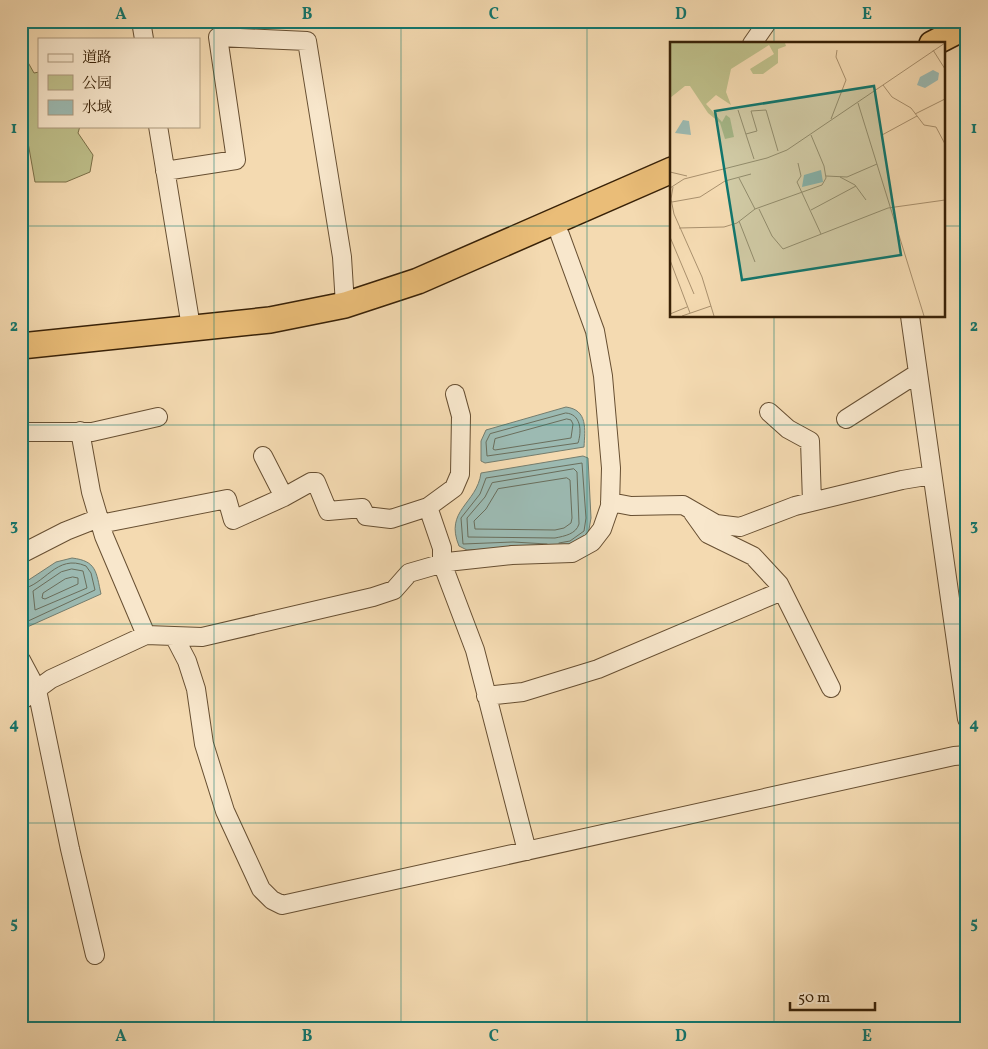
<svg xmlns="http://www.w3.org/2000/svg" width="988" height="1049" viewBox="0 0 988 1049" font-family="Vollkorn,'Noto Serif SC',serif">
<style>
.green{fill:#bebf8a;stroke:#7b7048}
.water{fill:#9cbab2;stroke:#747d6e}
.lines{fill:none;stroke-linecap:round;stroke-linejoin:round}
.shore{stroke:#6a6e5c;stroke-width:1}
.minor-casing{stroke:#674f32;stroke-width:20}
.highway-casing{stroke:#382107;stroke-width:28}
.minor{stroke:#f8e7cc;stroke-width:18}
.highway{stroke:#eabd78;stroke-width:25}
.grid{fill:none;stroke:#0f766e;stroke-width:1;stroke-opacity:0.55}
.inset-road{fill:none;stroke:#a9906d;stroke-width:1}
.view{fill:#0f766e;fill-opacity:0.15;stroke:#0f766e;stroke-width:2.5}
.inset-edge{fill:none;stroke:#382107;stroke-width:2.5}
.neatline{fill:none;stroke:#0f766e;stroke-width:2}
.grid-label{font-size:16px;text-anchor:middle;font-weight:bold;fill:#0f766e}
</style>
<rect width="100%" height="100%" fill="#f4dab1"/>
<filter id="stains"><feTurbulence type="fractalNoise" baseFrequency=".004" numOctaves="4"/><feColorMatrix values="0 0 0 0 .2 0 0 0 0 .09 0 0 0 0 .02 0 0 0 .5 -.17"/></filter>
<radialGradient id="worn" r=".72"><stop offset=".6" stop-color="#630" stop-opacity="0"/><stop offset="1" stop-color="#630" stop-opacity=".3"/></radialGradient>
<!-- green -->
<path class="green" d="M21,50L34,73L39,72V126H80L78,133L93,155L90,172L66,182H35L21,103Z"/>
<!-- water -->
<path class="water" d="M566,407C588,410 585,429 584,447L485,463L481,461V441L486,430Z
M583,456L588,458L591,518L588,535L573,545L467,550L459,546C444,510 477,504 481,473Z
M72,558C97,561 96,572 101,594L25,628L21,625C21,618 23,611 24,604C25,596 19,591 24,583L56,562Z"/>
<g class="lines">
<!-- shore -->
<path class="shore" d="M566,413C581,414 582,431 578,443L487,456L486,442L490,434Z
M567,419L571,420L573,424L571,438L495,450L493,449L495,439Z
M574,469L577,472L579,524C576,534 565,536 555,538L468,537L467,518L485,497L492,483Z
M567,478L570,480L572,518L571,523L564,528L555,530L475,529L474,521L486,509L498,489Z
M547,544L513,542L463,544L461,518L480,494L486,478L582,463L586,518L584,531L570,541L559,543
M72,569L83,571L87,588L35,610L33,591L61,572Z
M73,577L78,578V584L45,599L42,598L43,593L65,579Z
M21,589C45,586 56,553 86,566L91,573L95,590L26,622H21"/>
<defs>
<path id="minor" d="M141,21L144,39
M752,44L768,21
M158,126L191,327
M165,171L236,160L218,37L307,41L342,257L345,305
M910,316L967,719
M455,394L461,416L460,474L454,488L428,507L442,548V563L475,650L527,851
M769,412L788,429L810,441L812,502
M846,419L918,373
M80,431L91,492L104,536L146,635
M21,432H92L158,417
M263,456L284,497
M610,502L631,506L683,505L716,524L740,527L795,506L902,480L932,475
M693,513L708,534L753,556L779,584L831,688
M100,524L227,499L233,520L284,497L311,482H316L328,511L362,508L366,516L391,519L428,507
M21,554L66,531L99,518
M174,636L187,661L196,689L204,744L225,811L261,889L272,900L282,905L954,756L967,755
M21,660L37,690L70,849L95,955
M486,696L523,692L598,669L782,591
M21,701L51,679L146,635L202,637L373,597L394,590L409,573L447,562L512,555L572,553L592,542L602,529L610,506L611,468L603,376L595,331L560,235"/>
<path id="highway" d="M932,44L967,26
M21,346L270,320L345,305L418,281L672,170"/>
</defs>
<!-- minor casing -->
<use href="#minor" class="minor-casing"/>
<!-- highway casing -->
<use href="#highway" class="highway-casing"/>
<!-- minor -->
<use href="#minor" class="minor"/>
<!-- highway -->
<use href="#highway" class="highway"/>
</g>
<!-- grid -->
<path class="grid" d="M214,21V1028M401,21V1028M587,21V1028M774,21V44M21,226H672M944,226H967M774,316V1028M21,425H967M21,624H967M21,823H967"/>
<!-- overview -->
<g transform="translate(670 42)">
<rect width="275" height="275" fill="#f4dab1"/>
<path d="M0,1H115L116,4L108,7V21L93,32H83L80,27L104,12L99,3L61,27L56,50L61,63L46,53L36,62L52,80L56,73L60,76L64,95L55,97L50,81L38,71L20,44H15L0,56Z" fill="#bebf8a"/>
<path d="M263,28L269,31L268,38L255,46L247,43L250,35ZM13,78L19,79L21,93L5,91ZM151,128L153,140L132,145L134,133Z" fill="#9cbab2"/>
<path class="inset-road" d="M263,8L275,27M213,43L222,55L241,66L254,83L266,85L275,102M188,61L254,274M68,68L84,117M245,72L275,57M161,77L176,38L166,15L167,8M76,92L87,89L81,69L96,68L108,109M212,93L247,74M128,121L131,134L127,140L151,192M0,130L17,134M156,134L177,135L207,122M170,135L185,143L196,158M69,136L85,167M3,145L1,157L4,172L32,235L44,274M0,146L14,137L97,116L117,108L275,1M2,160L30,155L55,139L81,132M89,167L102,194L113,207L218,166L275,158M141,168L186,144M69,179L85,220M9,186L54,185L67,181L85,167L152,143L156,136L154,124L141,93M0,195L24,252M0,218L20,271M0,272L17,265M12,274L41,264"/>
<path class="view" d="M204,44L231,213L72,238L45,69Z"/>
<rect width="275" height="275" class="inset-edge"/>
</g>
<!-- margin -->
<rect width="988" height="1049" fill="none" stroke="#f4dab1" stroke-width="55"/>
<!-- legend -->
<rect x="38" y="38" width="162" height="90" fill="#f8e7cc" stroke="#ab987d"/>
<rect x="48" y="54" width="25" height="8" fill="#f8e7cc" stroke="#ab987d"/>
<text x="82" y="62" font-size="15" fill="#382107">道路</text>
<rect x="48" y="75" width="25" height="15" fill="#bebf8a" stroke="#ab987d"/>
<text x="82" y="88" font-size="15" fill="#382107">公园</text>
<rect x="48" y="100" width="25" height="15" fill="#9cbab2" stroke="#ab987d"/>
<text x="82" y="112" font-size="15" fill="#382107">水域</text>
<!-- scale -->
<path d="M790 1002v8h85v-8" fill="none" stroke="#382107" stroke-width="2.5"/>
<text x="798" y="1002" font-size="15" fill="#382107" stroke="#f8e7cc" stroke-width="4" paint-order="stroke">50 m</text>
<rect x="28" y="28" width="932" height="994" class="neatline"/>
<g class="grid-label">
<text x="121" y="19">A</text>
<text x="307" y="19">B</text>
<text x="494" y="19">C</text>
<text x="681" y="19">D</text>
<text x="867" y="19">E</text>
<text x="14" y="133">1</text>
<text x="974" y="133">1</text>
<text x="14" y="331">2</text>
<text x="974" y="331">2</text>
<text x="14" y="530">3</text>
<text x="974" y="530">3</text>
<text x="14" y="729">4</text>
<text x="974" y="729">4</text>
<text x="14" y="928">5</text>
<text x="974" y="928">5</text>
<text x="121" y="1041">A</text>
<text x="307" y="1041">B</text>
<text x="494" y="1041">C</text>
<text x="681" y="1041">D</text>
<text x="867" y="1041">E</text>
</g>
<rect width="100%" height="100%" filter="url(#stains)"/>
<rect width="100%" height="100%" fill="url(#worn)"/>
</svg>
